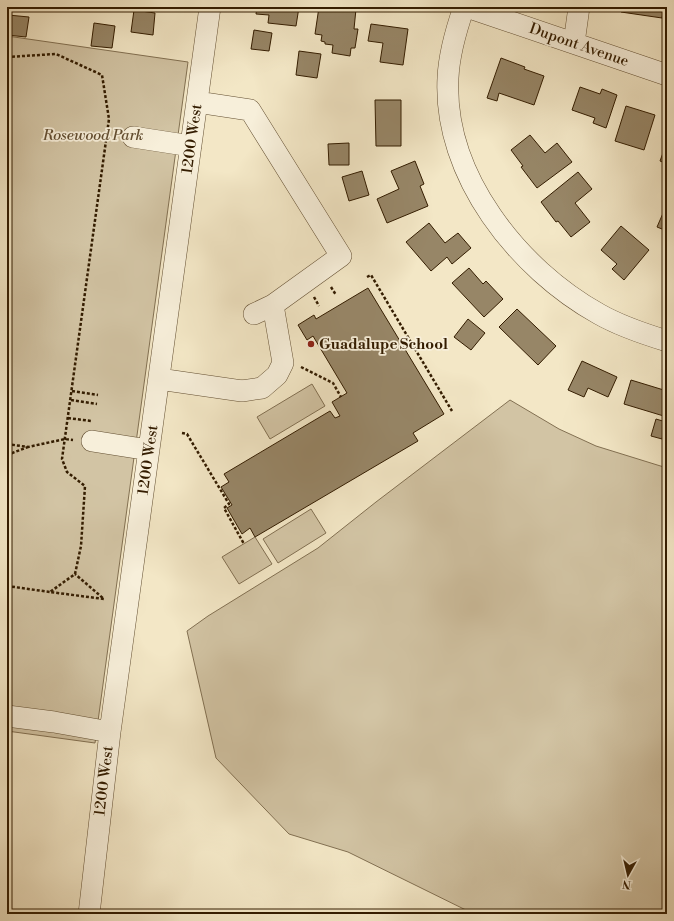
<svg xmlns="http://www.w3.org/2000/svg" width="674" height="921" viewBox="0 0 674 921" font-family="'Libre Bodoni',serif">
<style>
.green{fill:#d2c4a4;stroke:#827052}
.building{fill:#978667;stroke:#331c00}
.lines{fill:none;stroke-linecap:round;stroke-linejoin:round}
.minor-casing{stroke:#634f32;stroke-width:22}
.path{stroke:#331c00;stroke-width:2.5;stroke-dasharray:3 2;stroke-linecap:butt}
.minor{stroke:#f7efda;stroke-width:21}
.poi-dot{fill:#8f2418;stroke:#f7efda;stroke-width:1.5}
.labels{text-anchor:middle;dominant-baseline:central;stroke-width:3.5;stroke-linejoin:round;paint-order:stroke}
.street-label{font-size:15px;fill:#331c00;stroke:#f7efda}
.park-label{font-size:15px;font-style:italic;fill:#634e31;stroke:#f7efda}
.poi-label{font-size:15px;font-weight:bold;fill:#331c00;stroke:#f7efda;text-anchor:start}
</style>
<rect width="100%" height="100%" fill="#f3e7c6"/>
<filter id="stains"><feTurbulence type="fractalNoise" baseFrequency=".005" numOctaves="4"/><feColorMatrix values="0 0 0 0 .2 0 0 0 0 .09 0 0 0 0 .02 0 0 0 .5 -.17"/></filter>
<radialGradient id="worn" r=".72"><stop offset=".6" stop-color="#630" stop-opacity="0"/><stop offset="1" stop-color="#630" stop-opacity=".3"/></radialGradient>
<!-- green -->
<path class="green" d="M7,36L188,62L95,743L7,731Z
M312,384L325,406L270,439L257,417Z
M510,400L559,429L596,446L667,468V914H474L348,852L289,834L216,758L187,631L208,616L318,548L376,502Z
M311,509L326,533L278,563L263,539Z
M255,537L272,564L239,584L222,557Z"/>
<!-- building -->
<path class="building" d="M257,7H299L296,26L268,23L269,15L256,14Z
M319,7H343L356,9L354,29H358L355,48H351L350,56L332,53L333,45L325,44V42L321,41L322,35L315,34Z
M622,7H664L662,18L621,12Z
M134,10L155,13L153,35L131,32Z
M8,15L29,17L26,37L7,35Z
M94,23L115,26L112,48L91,46Z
M371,24L408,29L403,65L380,62L383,43L368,41Z
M254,30L272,33L269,51L251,49Z
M299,51L321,54L317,78L296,75Z
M501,58L525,67L524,69L544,76L534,105L499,93L497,101L487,98Z
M580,87L600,94L602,89L617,95L606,128L593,123L595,118L572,110Z
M375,100H401V146H376Z
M626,106L655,115L644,150L615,141Z
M530,135L545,153L557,143L572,162L537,188L521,167L523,166L511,150Z
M667,142V164L660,161Z
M349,143V165H329L328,144Z
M415,161L424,184L420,186L428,206L387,223L377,199L399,189L391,171Z
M362,171L369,195L349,201L342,177Z
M578,172L592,189L575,203L590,222L571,237L558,221L556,222L541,202Z
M667,204V231L657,227Z
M429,223L445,243L458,233L471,248L452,264L447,257L431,271L406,242Z
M621,226L649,250L624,280L612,269L617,264L601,250Z
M469,268L483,284L486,281L503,299L484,317L452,283Z
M368,288L444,414L413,433L418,441L255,537L250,528L242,534L227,508L232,505L221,487L229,482L224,474L330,411L335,418L340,416L332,402L347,393L313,336L307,340L298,325L314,315L316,319Z
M517,309L556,346L538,365L499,327Z
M468,319L485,333L471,350L454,337Z
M582,361L617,377L608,397L588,388L584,397L568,390Z
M631,380L667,391V417L624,404Z
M656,419L666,422L662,439L651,436Z"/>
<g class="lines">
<defs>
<path id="minor" d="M464,7C456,30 449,54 448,78C443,175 518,269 599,314C620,326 644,334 667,341
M467,7L667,75
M574,43L579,7
M197,102L250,110L341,256L273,305L254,314
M133,137L191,146
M159,379L242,391L262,388L277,375L283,363L273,305
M92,441L149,450
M7,716L54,722L110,732
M89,914L110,732L210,7"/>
</defs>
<!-- minor casing -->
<use href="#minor" class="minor-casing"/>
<!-- path -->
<path class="path" d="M7,57L56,54L102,75L109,119L62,459L67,472L85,486L81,546L75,574L50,592L104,599L75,574
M367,277L371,275L452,411
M331,287L336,295
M314,297L319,306
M301,367L333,383L341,397
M72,391L98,395
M71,400L97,404
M68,418L91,421
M182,433L187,434L229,504L224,508L244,544
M7,444L28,447L65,439L73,440
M7,455L28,447
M7,586L50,592"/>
<!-- minor -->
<use href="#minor" class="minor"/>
</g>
<!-- markers -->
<circle class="poi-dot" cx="311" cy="344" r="4"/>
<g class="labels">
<!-- street labels -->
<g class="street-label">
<text transform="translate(579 45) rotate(19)">Dupont Avenue</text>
<text transform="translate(192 139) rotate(-82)">1200 West</text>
<text transform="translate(148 460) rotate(-82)">1200 West</text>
<text transform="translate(104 781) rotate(-83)">1200 West</text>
</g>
<!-- park labels -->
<g class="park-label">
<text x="93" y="135">Rosewood Park</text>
</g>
<!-- poi labels -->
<g class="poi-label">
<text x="319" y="344">Guadalupe School</text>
</g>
</g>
<!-- margin -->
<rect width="674" height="921" fill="none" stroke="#f3e7c6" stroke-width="24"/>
<rect x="8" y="8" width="658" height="905" fill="none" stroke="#331c00" stroke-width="2"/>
<rect x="12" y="12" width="650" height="897" fill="none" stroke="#331c00"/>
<!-- north arrow -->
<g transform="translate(628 875) rotate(188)" stroke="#f7efda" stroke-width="3" paint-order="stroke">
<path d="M0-3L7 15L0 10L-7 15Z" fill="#331c00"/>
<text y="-6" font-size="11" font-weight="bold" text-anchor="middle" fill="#331c00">N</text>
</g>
<rect width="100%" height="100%" filter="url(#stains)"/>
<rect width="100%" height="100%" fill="url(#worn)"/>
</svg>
